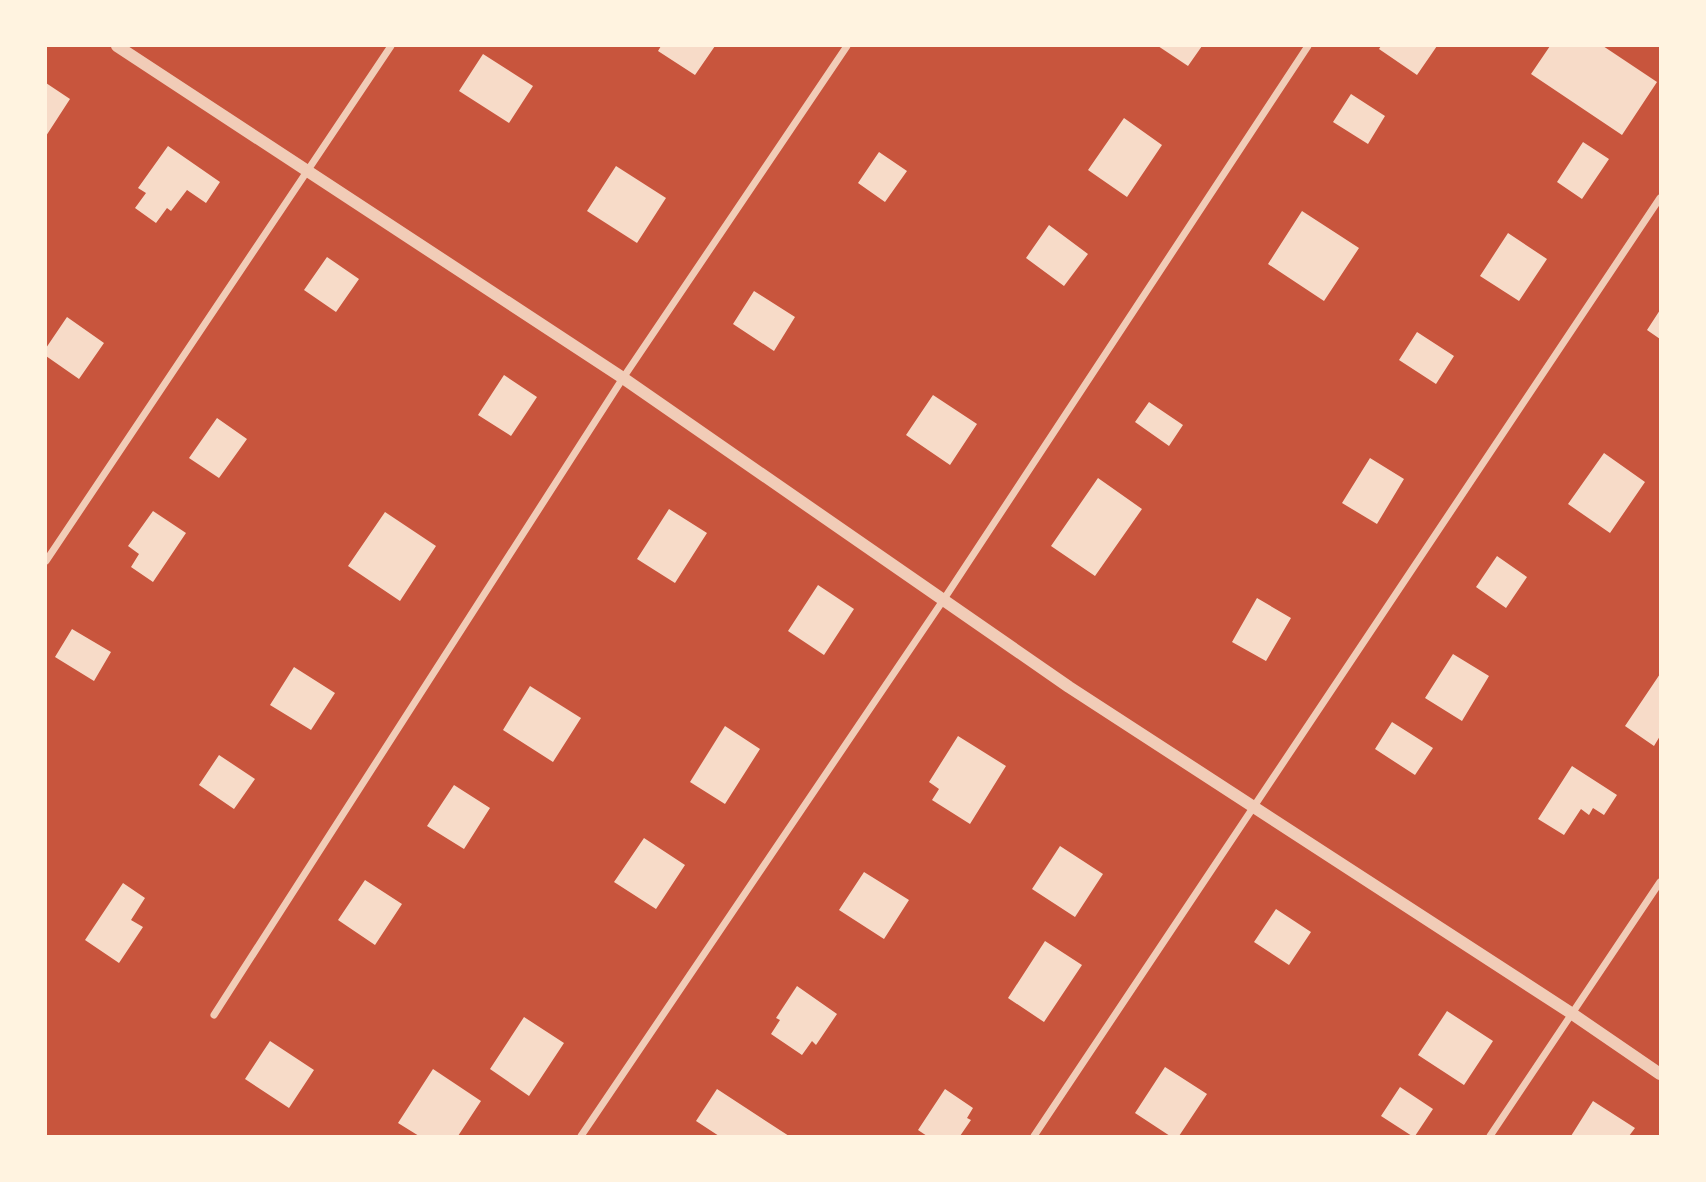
<svg xmlns="http://www.w3.org/2000/svg" width="1706" height="1182" viewBox="0 0 1706 1182" font-family="'Times New Roman',serif">
<style>
.building{fill:#f7dbc8}
.lines{fill:none;stroke-linecap:round;stroke-linejoin:round}
.minor{stroke:#f1ccb7;stroke-width:7}
.tertiary{stroke:#f1ccb7;stroke-width:12}
</style>
<rect width="100%" height="100%" fill="#c8553d"/>
<!-- building -->
<path class="building" d="M661,46H715L695,75L658,51Z
M1158,46H1202L1188,66Z
M1381,46H1437L1417,75L1379,49Z
M1550,46H1603L1657,82L1622,135L1531,74Z
M483,54L533,86L509,123L459,91Z
M46,83L70,99L46,136Z
M1351,94L1385,116L1368,144L1333,122Z
M1124,118L1162,145L1127,197L1088,170Z
M1583,142L1609,159L1582,199L1557,182Z
M168,146L220,182L206,203L187,190L171,211L167,208L156,223L135,208L146,193L138,188Z
M879,152L907,171L885,202L858,183Z
M616,166L666,198L637,243L587,211Z
M1302,211L1359,248L1324,301L1268,264Z
M1049,225L1088,254L1064,286L1026,258Z
M1508,233L1547,259L1519,301L1480,276Z
M327,257L359,279L336,312L304,290Z
M754,291L795,317L774,351L733,324Z
M1660,310V339L1647,330Z
M67,317L104,343L79,379L46,356V348Z
M1417,332L1454,356L1436,384L1399,360Z
M504,375L537,397L511,436L478,415Z
M933,395L977,424L950,465L906,435Z
M1149,402L1183,425L1169,446L1135,422Z
M217,418L247,439L219,478L189,458Z
M1604,453L1645,482L1610,533L1568,504Z
M1370,458L1404,479L1377,524L1342,503Z
M1098,478L1142,509L1095,576L1051,546Z
M669,509L707,533L675,583L637,559Z
M153,511L186,533L153,582L131,567L139,554L128,546Z
M385,512L436,546L400,601L348,566Z
M1497,556L1527,577L1506,608L1476,587Z
M818,585L854,609L824,655L788,631Z
M1257,598L1291,618L1266,661L1232,642Z
M72,629L111,652L94,681L55,657Z
M1453,654L1489,676L1462,721L1425,698Z
M294,667L335,693L311,730L270,705Z
M1660,674V736L1654,746L1625,726Z
M530,686L581,718L553,762L503,730Z
M1392,722L1433,748L1415,775L1375,749Z
M725,726L760,749L725,804L690,782Z
M958,736L1006,766L970,824L932,800L939,789L929,782Z
M219,755L255,779L234,809L199,785Z
M1572,766L1617,795L1604,815L1593,808L1589,815L1581,809L1564,835L1538,819Z
M454,785L490,808L464,849L427,826Z
M644,838L685,865L656,909L614,882Z
M1060,846L1103,874L1075,917L1032,889Z
M864,872L909,900L884,939L839,910Z
M365,880L402,904L375,945L338,920Z
M123,883L145,898L131,920L143,927L119,963L85,940Z
M1276,909L1311,932L1289,965L1254,942Z
M1045,941L1082,965L1044,1022L1008,998Z
M797,986L837,1014L816,1045L812,1041L802,1055L771,1034L780,1020L776,1018Z
M1447,1011L1493,1041L1464,1085L1418,1055Z
M524,1017L564,1043L529,1096L490,1069Z
M270,1041L314,1070L289,1108L245,1079Z
M1165,1067L1207,1094L1179,1136H1170L1135,1113Z
M433,1069L481,1101L458,1136H419L398,1123Z
M1400,1087L1433,1109L1415,1136H1412L1381,1116Z
M717,1089L789,1136H719L696,1121Z
M945,1089L973,1108L967,1118L971,1120L960,1136H927L918,1130Z
M1593,1101L1635,1128L1629,1136H1571Z"/>
<g class="lines">
<!-- minor -->
<path class="minor" d="M46,561L391,46
M214,1015L623,378L847,46
M581,1136L944,599L1308,46
M1034,1136L1660,198
M1490,1136L1660,882"/>
<!-- tertiary -->
<path class="tertiary" d="M117,46L623,378L1069,687L1571,1013L1660,1074"/>
</g>
<!-- border -->
<rect width="1706" height="1182" fill="none" stroke="#fff3e0" stroke-width="94"/>
</svg>
